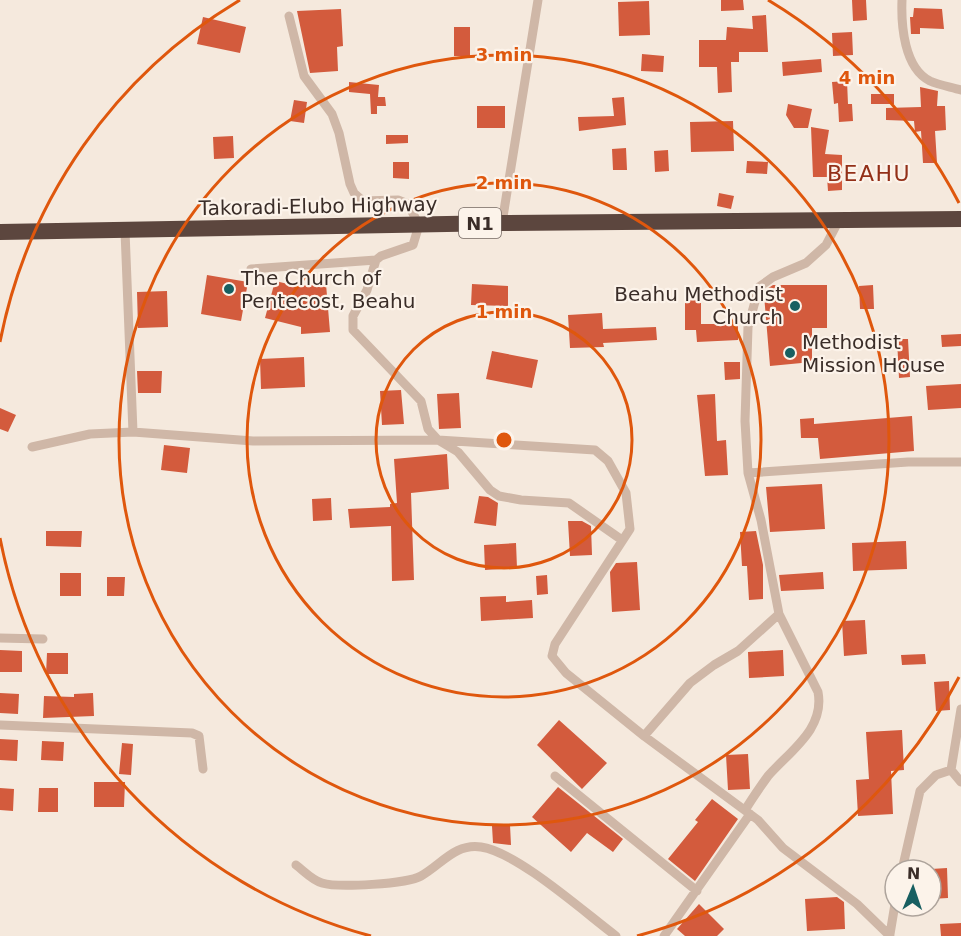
<svg xmlns="http://www.w3.org/2000/svg" width="961" height="936" viewBox="0 0 961 936" font-family="'DejaVu Sans',sans-serif">
<style>
.building{fill:#d35b3d}
.lines{fill:none;stroke-linecap:round;stroke-linejoin:round}
.street{stroke:#cfb7a7;stroke-width:9}
.highway{stroke:#5c463e;stroke-width:16}
.ring{fill:none;stroke:#df570d;stroke-width:3}
.poi-dot{fill:#185f61;stroke:#fcf3ea;stroke-width:2}
.labels{text-anchor:middle;dominant-baseline:central;stroke-width:4.5;stroke-linejoin:round;paint-order:stroke}
.shield{fill:#fcf3ea;stroke:#746862;stroke-width:1.5}
.shield-label{font-size:18px;font-weight:bold;fill:#3a2d28}
.street-label{font-size:20px;fill:#3a2d28;stroke:#fcf3ea}
.poi-label{font-size:20px;fill:#3a2d28;stroke:#fcf3ea;text-anchor:start}
.quarter-label{font-size:22px;letter-spacing:1.5px;fill:#933018;stroke:#fcf3ea}
.centre{fill:#df570d;stroke:#fcf3ea;stroke-width:3}
.ring-label{font-size:18px;text-anchor:middle;font-weight:bold;fill:#df570d;stroke:#fcf3ea;stroke-width:4.5;stroke-linejoin:round;paint-order:stroke}
</style>
<rect width="100%" height="100%" fill="#f5e9dd"/>
<!-- building -->
<path class="building" d="M721,0H743L744,10L721,11Z
M852,0H866L867,20L853,21Z
M649,1L650,35L619,36L618,2Z
M914,8L942,9L944,29L920,28V34H911L910,17H913Z
M341,9L343,46L337,47L338,71L310,73L297,11Z
M766,15L768,52H739V62H731L732,92L718,93L717,67H699V40H726L727,27L753,29L752,16Z
M203,17L246,27L240,53L197,44Z
M454,27H470V56H454Z
M852,32L853,55L833,56L832,33Z
M642,54L664,56L663,72L641,71Z
M821,59L822,72L783,76L782,62Z
M847,81L848,104H852L853,121L839,122L838,103L834,104L832,82Z
M349,82L379,85L378,97H385L386,106H377V114H371L370,94L349,92Z
M920,87L938,91L937,106H945L946,130L935,131L937,163H923L921,131L915,132L914,121L886,120V108L921,107Z
M871,94H894V104H871Z
M624,97L626,125L579,131L578,117L614,116L612,98Z
M294,100L307,102L304,123L290,121Z
M788,104L812,109L808,128H794L786,115Z
M477,106H505V128H477Z
M733,121L734,151L691,152L690,122Z
M811,127L829,130L825,154L842,155V190L828,191L827,177H813Z
M386,135H408V143L386,144Z
M233,136L234,158L214,159L213,137Z
M626,148L627,170H613L612,149Z
M668,150L669,171L655,172L654,151Z
M747,161L768,162L767,174L746,173Z
M393,162H409V179L393,178Z
M719,193L734,196L731,209L717,206Z
M207,275L248,282L241,321L201,314Z
M275,281L297,286L326,284L330,332L301,334V327L265,318Z
M472,284L508,286V306L471,305Z
M773,285H827V328H812V362L770,366L764,295H767V289Z
M873,285L874,309H860L859,286Z
M167,291L168,327L138,328L137,292Z
M701,296V324H738V340L697,342L696,330H685V300Z
M602,313L603,329L656,327L657,340L603,343L604,347L570,348L568,315Z
M961,334V346L942,347L941,335Z
M897,339H908L910,377L899,378Z
M492,351L538,360L532,388L486,379Z
M304,357L305,387L261,389L260,359Z
M724,362H740V379L725,380Z
M137,371H162L161,393H138Z
M961,384V408L928,410L926,386Z
M401,390L404,424L382,425L380,391Z
M459,393L461,428L439,429L437,394Z
M715,394L717,441L726,440L728,475L705,476L697,395Z
M0,408L16,415L8,432L0,429Z
M912,416L914,451L820,459L818,438H801L800,419L814,418V424Z
M164,445L190,448L187,473L161,470Z
M447,454L449,489L411,493L414,580L392,581L391,526L350,528L348,509L390,507V504L397,503L394,459Z
M822,484L825,529L770,532L766,487Z
M479,496L488,497L498,503L496,526L474,523Z
M331,498L332,520L313,521L312,499Z
M568,521H582L591,526L592,555L570,556Z
M46,531H82L81,547L46,546Z
M756,531L763,565V599L749,600L747,566H742L740,532Z
M906,541L907,569L853,571L852,543Z
M516,543L517,568L485,570L484,545Z
M637,562L640,610L612,612L610,572L616,563Z
M823,572L824,589L781,591L779,575Z
M60,573H81V596H60Z
M547,575L548,594L537,595L536,576Z
M107,577H125L124,596H107Z
M506,596V602L532,600L533,618L481,621L480,597Z
M865,620L867,654L844,656L842,621Z
M0,650L22,651V672H0Z
M783,650L784,676L749,678L748,652Z
M47,653H68V674H46Z
M925,654L926,664L902,665L901,655Z
M949,681L950,710L936,711L934,682Z
M0,693L19,694L18,714L0,713Z
M93,693L94,716L43,718L44,696L74,697V694Z
M559,720L607,763L582,789L537,745Z
M902,730L904,770L891,771L893,814L858,816L856,780L869,779L866,732Z
M0,739L18,740L17,761L0,760Z
M42,741L64,742L63,761L41,760Z
M122,743L133,744L131,775L119,774Z
M748,754L750,789L728,790L726,755Z
M94,782H125L124,807H94Z
M558,787L623,839L613,852L587,833L571,852L532,817Z
M0,788L14,789L13,811L0,810Z
M39,788H58V812H38Z
M712,799L738,819L695,881L668,859L698,822L695,820Z
M510,825L511,845L493,843L492,826Z
M947,868L948,898L931,899V869Z
M837,897L844,902L845,929L807,931L805,899Z
M699,904L724,929L717,936H685L677,929Z
M961,923V936H941L940,924Z"/>
<g class="lines">
<!-- street -->
<path class="street" d="M902,0C901,25 904,68 930,81C939,85 951,87 961,90
M289,16L304,76L332,114L339,133L350,184L354,193L363,201L398,200L408,204L419,225L413,245L381,256L376,260L367,290L353,316V330L421,401L428,429L438,440L458,452L490,490L499,496L521,500L569,503L622,540
M502,223L538,0
M125,231L133,432
M251,269L376,260
M32,447L90,434L133,432L253,441L438,440L595,450L608,461L626,493L630,529L555,644L552,656L566,673L644,736L758,820L783,848L857,904L890,936
M748,473L908,462H961
M0,638L43,639
M961,709L951,770L961,782
M0,725L192,733L199,736L203,769
M644,736L690,683L714,665L738,651L779,614
M555,776L697,891
M745,810C752,799 760,787 768,776C790,751 825,729 818,692L779,614L761,520L748,473L745,421L748,327L759,287L773,277L806,263L826,245L838,222
M296,865C304,871 312,880 322,883C338,888 407,884 421,876C441,865 455,843 481,847C517,852 584,912 616,936
M902,870L920,791L936,775L951,770
M890,934L895,904
M664,936L750,814"/>
<!-- highway -->
<path class="highway" d="M0,232L502,223L961,219"/>
</g>
<!-- distance rings -->
<g class="ring">
<circle cx="504" cy="440" r="128"/>
<circle cx="504" cy="440" r="257"/>
<circle cx="504" cy="440" r="385"/>
<path d="M959 677A513 513 0 0 1 637 936M371 936A513 513 0 0 1 0 538M0 342A513 513 0 0 1 240 0M768 0A513 513 0 0 1 959 203"/>
</g>
<!-- markers -->
<g class="poi-dot">
<circle cx="229" cy="289" r="6"/>
<circle cx="795" cy="306" r="6"/>
<circle cx="790" cy="353" r="6"/>
</g>
<g class="labels">
<!-- shield labels -->
<rect class="shield" x="459" y="208" width="42" height="30" rx="4.5"/>
<g class="shield-label">
<text x="480" y="223">N1</text>
</g>
<!-- street labels -->
<g class="street-label">
<text transform="translate(318 206) rotate(-1)">Takoradi-Elubo Highway</text>
</g>
<!-- poi labels -->
<g class="poi-label">
<text x="241" y="278">The Church of<tspan x="241" dy="23">Pentecost, Beahu</tspan></text>
<text x="783" y="294" text-anchor="end">Beahu Methodist<tspan x="783" dy="23">Church</tspan></text>
<text x="802" y="342">Methodist<tspan x="802" dy="23">Mission House</tspan></text>
</g>
<!-- quarter labels -->
<g class="quarter-label">
<text x="869" y="173">BEAHU</text>
</g>
</g>
<circle cx="504" cy="440" r="9" class="centre"/>
<g class="ring-label">
<text x="504" y="61">3 min</text>
<text x="867" y="84">4 min</text>
<text x="504" y="189">2 min</text>
<text x="504" y="318">1 min</text>
</g>
<!-- north arrow -->
<g transform="translate(913 888) rotate(2)"><circle r="28" fill="#fcf3ea" stroke="#aea49c" stroke-width="1.5"/>
<path d="M0-4.5L10 22L0 15L-10 22Z" fill="#185f61"/>
<text y="-9" font-size="16" font-weight="bold" text-anchor="middle" fill="#3a2d28">N</text>
</g>
</svg>
